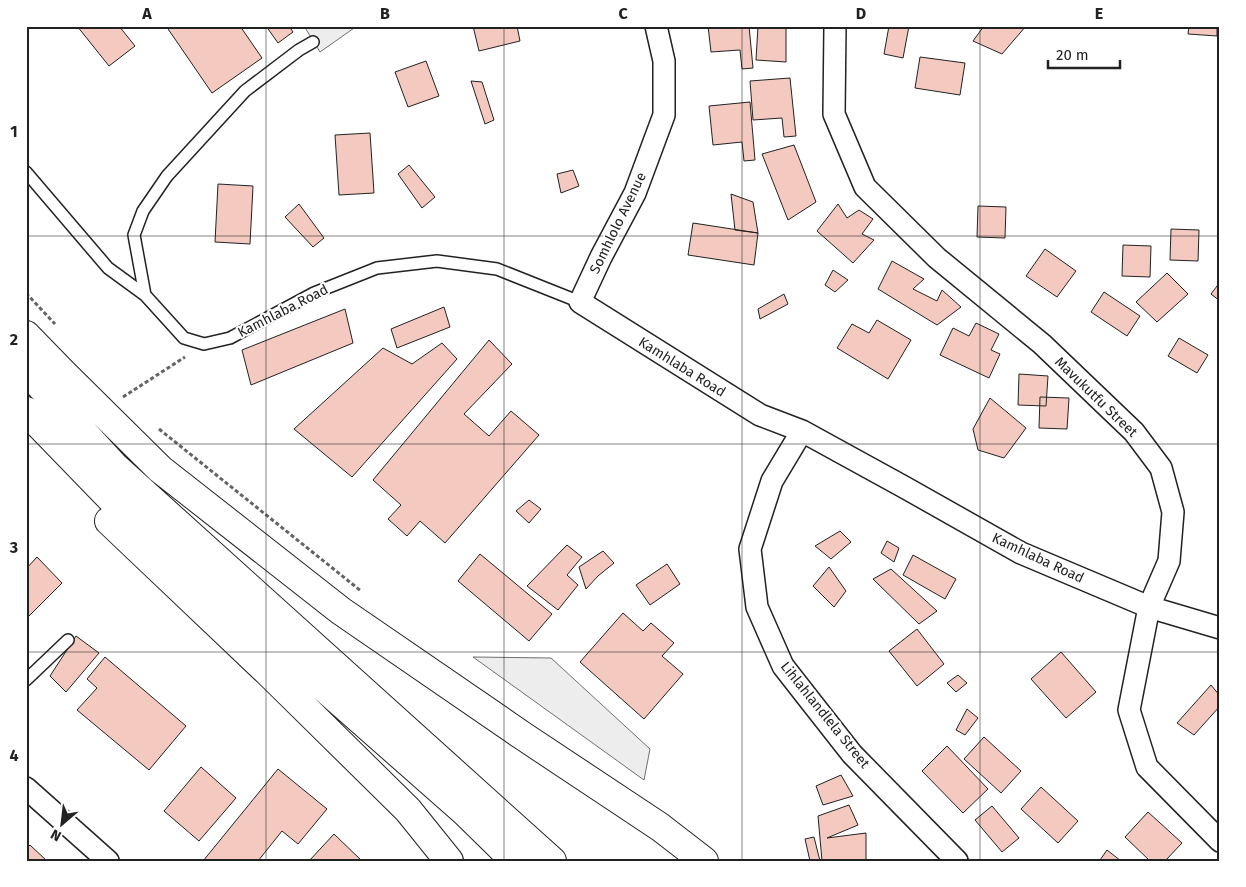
<svg xmlns="http://www.w3.org/2000/svg" width="1246" height="887" viewBox="0 0 1246 887" font-family="'Fira Sans',sans-serif">
<style>
.parking{fill:#ededed;stroke:#6f6f6f}
.building{fill:#f3c9c0;stroke:#222}
.lines{fill:none;stroke-linecap:round;stroke-linejoin:round}
.service-casing{stroke:#222;stroke-width:14}
.minor-casing{stroke:#222;stroke-width:24}
.motorway-casing{stroke:#222;stroke-width:30}
.path{stroke:#646464;stroke-width:3;stroke-dasharray:4 2.5;stroke-linecap:butt}
.service{stroke:#fff;stroke-width:11}
.minor{stroke:#fff;stroke-width:21}
.motorway{stroke:#fff;stroke-width:28}
.grid{fill:none;stroke:#222;stroke-width:1;stroke-opacity:0.55}
.labels{text-anchor:middle;dominant-baseline:central;stroke-width:4;stroke-linejoin:round;paint-order:stroke}
.street-label{font-size:14px;fill:#222;stroke:#fff}
.neatline{fill:none;stroke:#222;stroke-width:2}
.grid-label{font-size:16px;text-anchor:middle;font-weight:bold;fill:#222}
</style>
<rect width="100%" height="100%" fill="#fff"/>
<!-- parking -->
<path class="parking" d="M304,26H357L320,52Z
M473,657L551,658L650,749L644,780Z"/>
<!-- building -->
<path class="building" d="M77,26H119L135,46L109,66Z
M166,26H240L262,58L212,93Z
M266,26H289L293,32L278,43Z
M473,26H517L520,41L479,51Z
M708,26H749L753,68L742,69L740,50L711,52Z
M758,26H786V62L756,60Z
M889,26H909L903,58L884,54Z
M984,26H1026L1002,54L973,41Z
M1189,26H1217V36L1188,34Z
M920,57L965,63L960,95L915,88Z
M426,61L439,96L408,107L395,72Z
M790,78L796,136L784,137L782,118L753,120L750,81Z
M471,81L482,82L494,120L485,124Z
M750,102L755,160L744,161L742,142L713,145L709,106Z
M370,133L374,193L339,195L335,135Z
M794,145L816,202L788,220L762,154Z
M409,165L435,197L422,208L398,174Z
M573,170L579,186L561,193L557,174Z
M218,184L253,186L250,244L215,242Z
M731,194L753,202L758,233L735,230Z
M299,204L324,238L313,247L285,217Z
M838,204L847,218L859,210L873,219L862,234L874,240L853,263L817,231Z
M978,206L1006,207L1005,238L977,237Z
M693,223L758,233L754,265L688,255Z
M1171,229L1199,230L1198,261L1170,260Z
M1123,245L1151,246L1150,277L1122,276Z
M1045,249L1076,271L1057,297L1026,276Z
M892,261L924,279L913,289L937,301L942,290L961,307L937,325L878,289Z
M833,270L848,280L835,292L825,285Z
M1167,273L1188,294L1157,322L1136,302Z
M1220,282V301L1211,294Z
M1104,292L1140,316L1127,336L1091,312Z
M784,294L788,304L760,319L758,309Z
M444,307L450,327L397,348L391,329Z
M345,309L353,343L251,385L242,350Z
M877,320L911,340L888,379L837,348L852,324L869,333Z
M976,323L999,334L991,350L1000,354L989,378L940,355L953,328L969,336Z
M1179,338L1208,355L1197,373L1168,356Z
M489,340L512,364L464,414L489,436L511,411L539,435L445,543L420,521L407,536L388,519L401,505L373,480Z
M442,343L457,359L352,477L294,429L383,348L412,364Z
M1019,374L1048,376L1046,406L1018,405Z
M1040,397L1069,398L1067,429L1039,428Z
M990,398L1026,428L1004,458L978,450L973,429Z
M529,500L541,509L529,523L516,511Z
M840,531L851,542L831,559L815,546Z
M887,541L899,548L894,562L881,553Z
M567,545L582,557L567,575L578,585L558,610L527,586Z
M603,551L614,563L598,576L586,589L579,567Z
M480,554L552,614L529,641L458,581Z
M913,555L956,579L945,599L903,575Z
M37,557L62,583L26,619V569Z
M667,564L680,584L650,605L636,585Z
M829,567L846,591L834,607L813,586Z
M891,569L937,611L919,624L873,579Z
M623,613L643,631L651,623L674,643L662,656L683,674L644,719L580,662Z
M917,629L944,664L917,686L889,651Z
M76,636L99,653L66,692L50,676Z
M1061,652L1096,692L1066,718L1031,679Z
M105,657L186,726L149,770L77,710L97,688L87,679Z
M958,675L967,683L956,692L947,683Z
M1211,685L1220,696V706L1194,735L1177,723Z
M967,709L978,718L965,735L956,730Z
M984,737L1021,771L1001,793L964,759Z
M947,746L988,789L963,813L922,771Z
M201,767L236,798L199,841L164,811Z
M278,769L327,809L298,844L282,831L258,861H203Z
M841,775L853,796L823,805L816,786Z
M1041,787L1078,821L1058,843L1021,809Z
M849,805L858,825L827,838L866,833V861H822L818,816Z
M992,806L1019,838L1002,852L975,820Z
M1148,812L1182,843L1165,861H1150L1125,837Z
M334,834L362,861H309Z
M814,837L820,861H810L805,839Z
M30,845L47,861H26V849Z
M1107,850L1121,861H1101L1100,860Z"/>
<g class="lines">
<defs>
<path id="service" d="M26,172L108,268L145,295L184,338L204,344L230,338L314,293L377,268L437,261L497,269L580,302
M145,295L134,235L143,211L167,176L245,91L299,50L313,42
M26,680L68,640"/>
<path id="minor" d="M656,26L664,61V115L635,193L601,257L580,302L760,415L802,431L904,487L1021,553L1149,607L1220,628
M835,26L834,114L865,187L937,258L1042,344L1134,432L1161,468L1173,512L1169,561L1149,607L1129,710L1147,767L1220,841
M802,431L772,481L750,549L757,607L783,666L808,698L852,754L957,861
M26,788L108,861"/>
<path id="motorway" d="M26,335L63,373L160,469L341,611L523,736L660,827L704,861
M26,370L115,467L552,861
M26,411L120,508L465,812L515,861
M109,521L270,674L408,810L449,861"/>
</defs>
<!-- service casing -->
<use href="#service" class="service-casing"/>
<!-- minor casing -->
<use href="#minor" class="minor-casing"/>
<!-- motorway casing -->
<use href="#motorway" class="motorway-casing"/>
<!-- path -->
<path class="path" d="M26,293L55,324
M123,397L185,357
M159,429L361,591"/>
<!-- service -->
<use href="#service" class="service"/>
<!-- minor -->
<use href="#minor" class="minor"/>
<!-- motorway -->
<use href="#motorway" class="motorway"/>
</g>
<!-- grid -->
<path class="grid" d="M266,26V861M504,26V861M742,26V861M980,26V861M26,236H1220M26,444H1220M26,652H1220"/>
<g class="labels">
<!-- street labels -->
<g class="street-label">
<text transform="translate(618 223) rotate(-64)">Somhlolo Avenue</text>
<text transform="translate(283 311) rotate(-27)">Kamhlaba Road</text>
<text transform="translate(682 367) rotate(32)">Kamhlaba Road</text>
<text transform="translate(1096 397) rotate(44)">Mavukutfu Street</text>
<text transform="translate(1038 558) rotate(25)">Kamhlaba Road</text>
<text transform="translate(825 715) rotate(51)">Lihlahlandlela Street</text>
</g>
</g>
<!-- border -->
<rect width="1246" height="887" fill="none" stroke="#ffffff" stroke-width="55"/>
<!-- north arrow -->
<g transform="translate(62 824) rotate(208)" stroke="#ffffff" stroke-width="4" paint-order="stroke">
<path d="M0-4L9 19L0 12L-9 19Z" fill="#222222"/>
<text y="-8" font-size="14" font-weight="bold" text-anchor="middle" fill="#222222">N</text>
</g>
<!-- scale -->
<path d="M1048 60v8h72v-8" fill="none" stroke="#222222" stroke-width="2.5"/>
<text x="1056" y="60" font-size="15" fill="#222222" stroke="#ffffff" stroke-width="4" paint-order="stroke">20 m</text>
<rect x="28" y="28" width="1190" height="832" class="neatline"/>
<g class="grid-label">
<text x="147" y="19">A</text>
<text x="385" y="19">B</text>
<text x="623" y="19">C</text>
<text x="861" y="19">D</text>
<text x="1099" y="19">E</text>
<text x="14" y="137">1</text>
<text x="14" y="345">2</text>
<text x="14" y="553">3</text>
<text x="14" y="761">4</text>
</g>
</svg>
